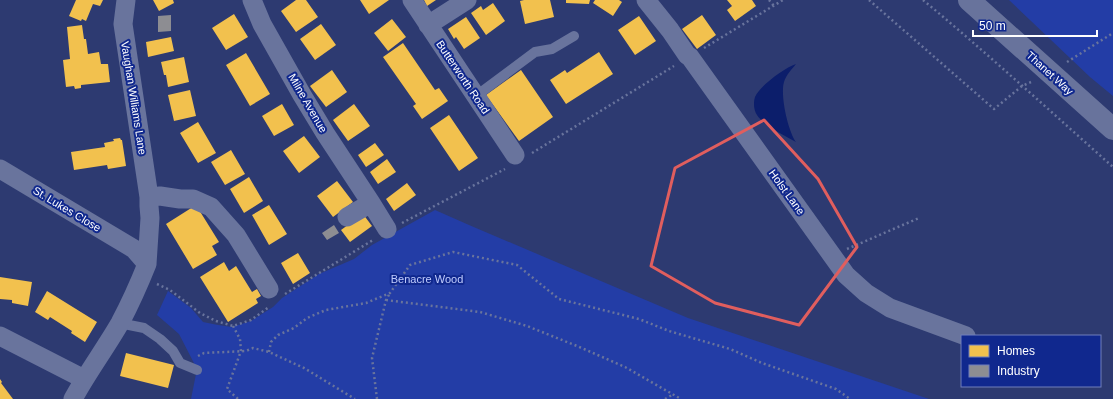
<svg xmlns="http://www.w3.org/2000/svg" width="1113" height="399" viewBox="0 0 1113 399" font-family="Arial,sans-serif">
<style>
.green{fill:#233da6}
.water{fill:#0c1e6b}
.homes{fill:#f2c14e}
.industry{fill:#8d8d92}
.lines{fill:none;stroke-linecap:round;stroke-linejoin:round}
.path{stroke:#69749d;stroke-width:2.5;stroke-dasharray:2 3;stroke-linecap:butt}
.lane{stroke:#69749d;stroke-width:10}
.street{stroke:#69749d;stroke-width:19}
.primary{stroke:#68739c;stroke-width:22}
.marked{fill:none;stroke:#e05e5e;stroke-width:3;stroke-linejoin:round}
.labels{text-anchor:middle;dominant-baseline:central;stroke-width:4;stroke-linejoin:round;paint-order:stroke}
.street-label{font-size:11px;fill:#fff;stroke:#10288e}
.park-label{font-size:11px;fill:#c0ccfd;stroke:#10288e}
</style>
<rect width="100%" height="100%" fill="#2d3a71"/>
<!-- green -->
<path class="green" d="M1009,0H1113V96L1090,77Z
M435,210L469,225L688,318L929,399H191L197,369L179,334L157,315L168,291L191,308L203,322L218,325L232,327L251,321L273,307L282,298L319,274L354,259L372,245Z"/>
<!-- water -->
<path class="water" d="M796,64C792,69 786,75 784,82C780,95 788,131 796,142C785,136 764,126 757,115C754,111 753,103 755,97C760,86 784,68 796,64Z"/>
<!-- homes -->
<path class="homes" d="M76,0H103L100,6L93,4L86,21L82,19L81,21L69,16Z
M153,0H173L174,3L159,11Z
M296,0H306L318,17L296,32L281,11Z
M360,0H389L369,14Z
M424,0H436L427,6Z
M524,0H550L554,17L525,24L520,1Z
M566,0H590L589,4L566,3Z
M595,0H619L622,2L613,16L593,3Z
M727,0H752L756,6L735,21L727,10L732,6Z
M493,3L505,21L486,35L471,13L481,6L483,10Z
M234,14L248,37L226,50L212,28Z
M702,15L716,35L697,49L682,29Z
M639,16L656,41L635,55L618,30Z
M466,17L480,38L464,49L456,37L454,39L448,29Z
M392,19L406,37L388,51L374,33Z
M321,24L336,45L315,60L300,39Z
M82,25L84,39H86L88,54L99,52L101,64H108L110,82L81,85V88L75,89L74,86L66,87L63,60L70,59L67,27Z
M171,37L174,51L148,57L146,42Z
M403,43L435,90L439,88L448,101L422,119L413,106L416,104L383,57Z
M599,52L613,74L566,104L550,80L565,70L567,73Z
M246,53L270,94L250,106L226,65Z
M184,57L189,82L168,87L166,75H164L161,62Z
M332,70L347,92L326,107L310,86Z
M521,70L553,117L519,141L486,95Z
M190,90L196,116L174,121L168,95Z
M282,104L294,125L274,136L262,116Z
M354,104L370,126L348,141L333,120Z
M449,115L478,158L459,171L430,128Z
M198,122L216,153L198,163L180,133Z
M304,136L320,157L299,173L283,151Z
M120,138L121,140H122L126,166L108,169L107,165L74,170L71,152L105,147L104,143L114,141L113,139Z
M375,143L384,155L366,167L358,155Z
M231,150L245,174L225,185L211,162Z
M387,159L396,172L378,184L370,172Z
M249,177L263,201L244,213L230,189Z
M337,181L353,202L333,217L317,196Z
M407,183L416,195L394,211L386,199Z
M196,205L219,242L212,246L217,255L193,269L166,224Z
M269,205L287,234L269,245L252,215Z
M363,214L372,226L350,242L341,230Z
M298,253L310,273L293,284L281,263Z
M224,262L229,271L236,266L252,292L257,289L261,296L256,299L258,303L228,322L200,277Z
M0,277L32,282L28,306L12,303V300L0,299Z
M47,291L97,322L85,342L71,333L72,331L50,317L48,320L35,312Z
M126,353L174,365L168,388L120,376Z
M0,379L2,382L1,383L13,399H0Z"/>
<!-- industry -->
<path class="industry" d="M171,15V31L158,32V16Z
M334,225L339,233L327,240L322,233Z"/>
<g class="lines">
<!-- path -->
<path class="path" d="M769,0L774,6
M869,0L994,109L1022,86L1031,82
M923,0C988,54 1050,111 1113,167
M704,48L783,0
M1067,62L1113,33
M532,153L674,66
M402,223L505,169
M847,249L919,218
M157,284L170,290L200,313L216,321L233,326L251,320L269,307
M285,294L373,240
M386,300L480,312L527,326L577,346L625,367L681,399
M233,326L240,339L241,351L227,389L238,399
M269,352L271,342L278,335L294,328L307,318L326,310L366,303L390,293L410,265L453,252L517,265L559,299L639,319L669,331L730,349L762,363L836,389L850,399
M198,356L204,353L246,351L253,348L269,352L304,368L355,399
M377,399L372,358L386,300L390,293
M665,399L672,395"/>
<!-- lane -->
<path class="lane" d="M476,96L535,52L552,49L574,36
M119,323L144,328L160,339L173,351L180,363L197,370"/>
<!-- street -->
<path class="street" d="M126,0L123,24L149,197V206L150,218L147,264
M252,0L262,24L302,95L325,133L371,203L387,229
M412,0L515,155
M646,0L670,30L687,55L690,57L846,275L866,293L890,308L966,336
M428,25L467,0
M0,169L134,249L147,264C139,284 130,304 120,323C105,349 87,373 73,399
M149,197L160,196L180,199H193L211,207L236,235L269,289
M347,217L371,203
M0,336L84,379"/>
<!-- primary -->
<path class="primary" d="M969,0L1113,129"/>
</g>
<!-- marked area -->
<path class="marked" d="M764,120L818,179L857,247L799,325L715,303L651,266L675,168Z"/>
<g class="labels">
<!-- street labels -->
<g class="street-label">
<text transform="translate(1050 73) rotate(42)">Thanet Way</text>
<text transform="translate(463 77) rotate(56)">Butterworth Road</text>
<text transform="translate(134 98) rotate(81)">Vaughan Williams Lane</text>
<text transform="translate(308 103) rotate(60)">Milne Avenue</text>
<text transform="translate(787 192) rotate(54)">Holst Lane</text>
<text transform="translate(67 209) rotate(31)">St. Lukes Close</text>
</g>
<!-- park labels -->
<g class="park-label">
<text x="427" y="279">Benacre Wood</text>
</g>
</g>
<!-- legend -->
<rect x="961" y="335" width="140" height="52" fill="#10288e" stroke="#707ebb"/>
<rect x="969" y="345" width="20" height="12" fill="#f2c14e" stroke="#707ebb"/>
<text x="997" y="355" font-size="12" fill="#ffffff">Homes</text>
<rect x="969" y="365" width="20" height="12" fill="#8d8d92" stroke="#707ebb"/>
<text x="997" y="375" font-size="12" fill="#ffffff">Industry</text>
<!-- scale -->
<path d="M973 30v6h124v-6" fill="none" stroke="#ffffff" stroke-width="2"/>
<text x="979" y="30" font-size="12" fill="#ffffff" stroke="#10288e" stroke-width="3" paint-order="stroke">50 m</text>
</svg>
